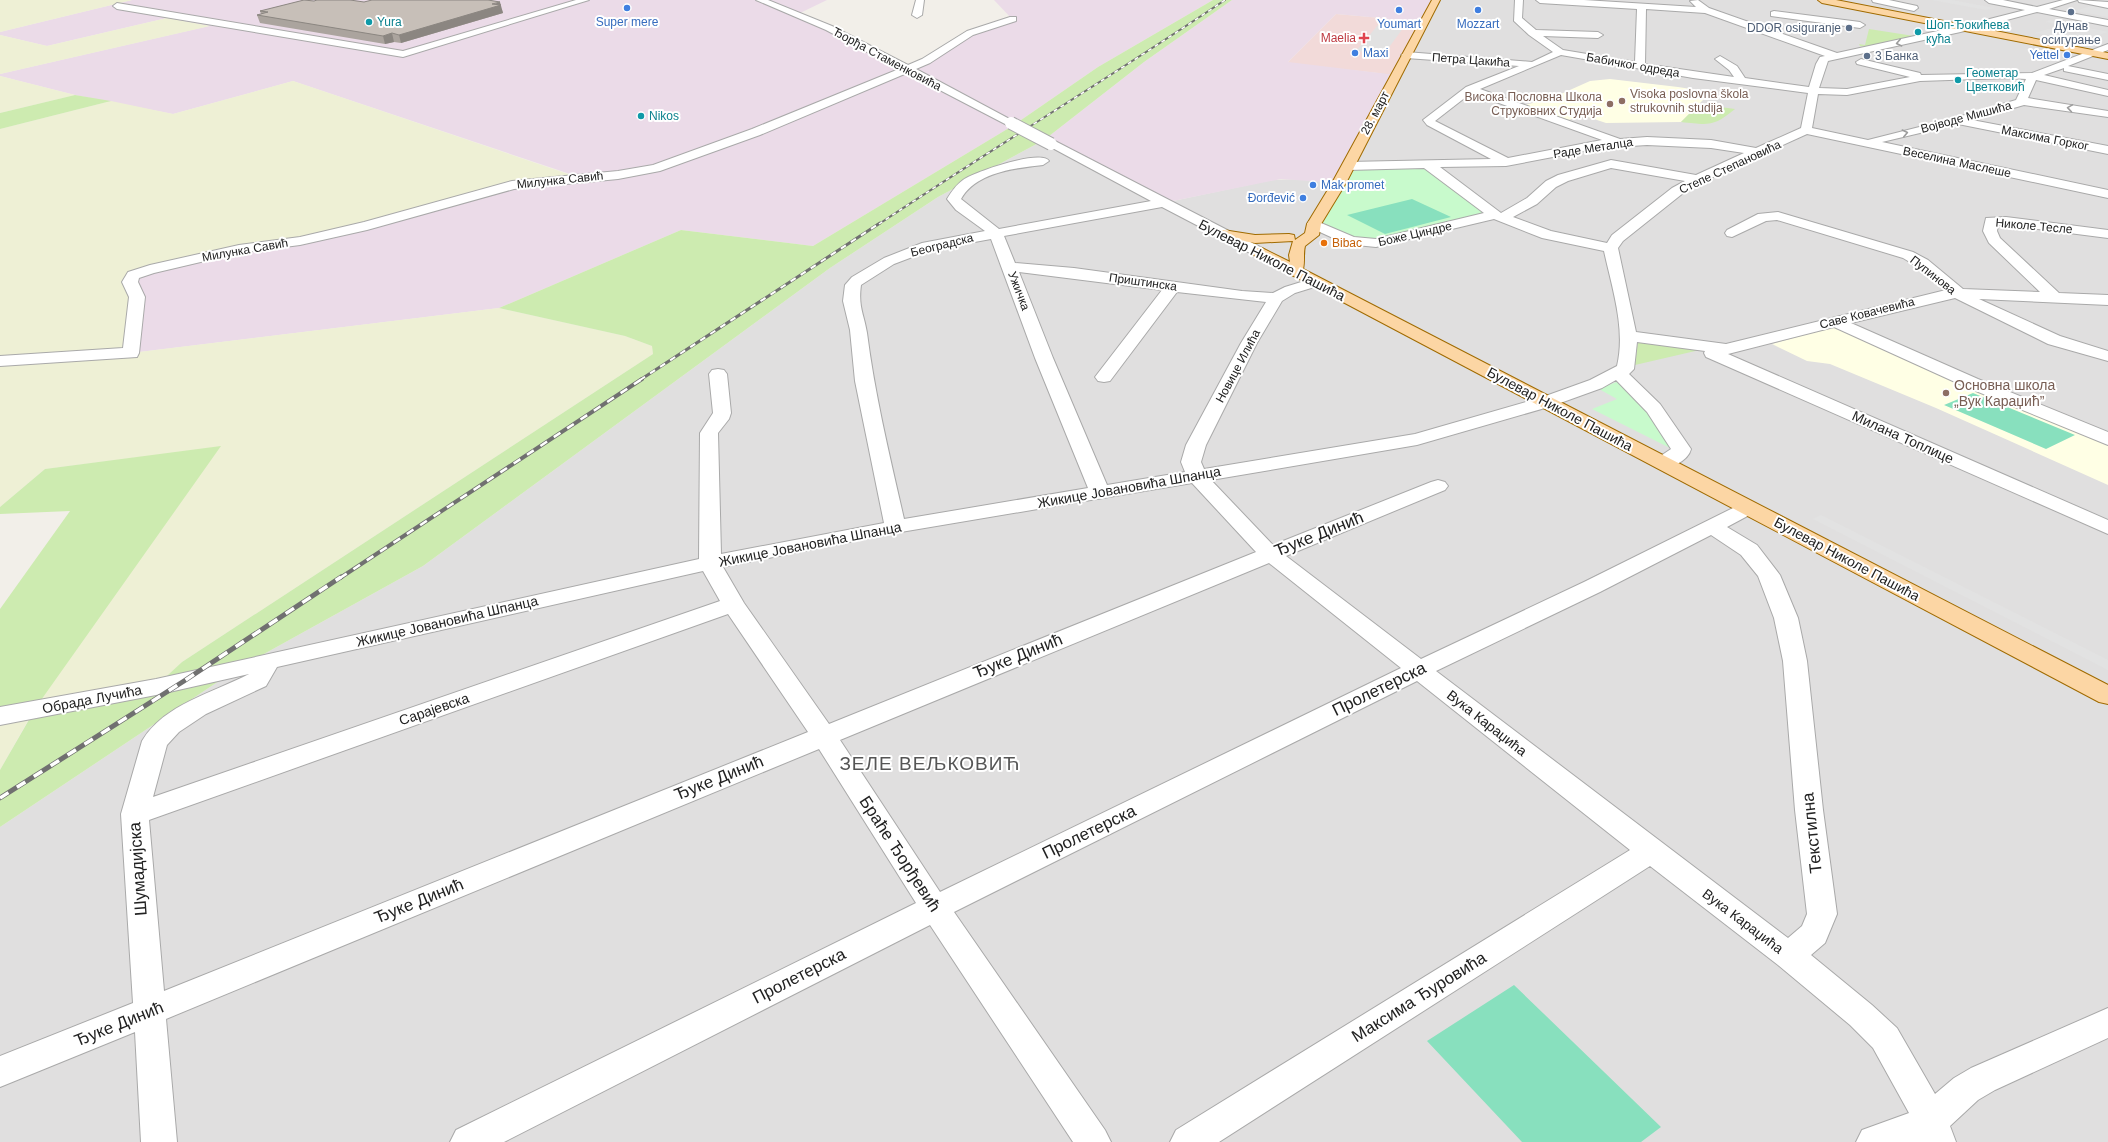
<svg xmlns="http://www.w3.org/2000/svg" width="2108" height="1142" viewBox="0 0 2108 1142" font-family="Arial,sans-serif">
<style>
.residential{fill:#e0dfdf}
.commercial{fill:#f2dad9}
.industrial{fill:#ebdbe8}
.education{fill:#ffffe5}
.farmland{fill:#eef0d5}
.grass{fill:#cdebb0}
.park{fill:#c8facc}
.pitch{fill:#88e0be}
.parking{fill:#e2e2e2}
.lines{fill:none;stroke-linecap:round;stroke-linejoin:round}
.minor-casing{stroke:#a9a9a9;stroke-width:2}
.major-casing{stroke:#a06b00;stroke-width:2}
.minor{fill:#fff;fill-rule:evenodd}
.major{fill:#fcd6a4;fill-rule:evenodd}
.rail-far3-casing{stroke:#707070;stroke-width:2}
.rail-far2-casing{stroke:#707070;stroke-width:3}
.rail-far1-casing{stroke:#707070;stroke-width:4}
.rail-casing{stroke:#707070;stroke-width:5}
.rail-far3{stroke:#fff;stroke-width:1.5;stroke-dasharray:4;stroke-linecap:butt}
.rail-far2{stroke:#fff;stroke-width:2;stroke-dasharray:6;stroke-linecap:butt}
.rail-far1{stroke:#fff;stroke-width:2.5;stroke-dasharray:8;stroke-linecap:butt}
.rail{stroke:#fff;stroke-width:3.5;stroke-dasharray:10;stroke-linecap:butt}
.minor-bridge-casing{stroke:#a9a9a9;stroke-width:14;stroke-linecap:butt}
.minor-bridge{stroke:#fff;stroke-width:12}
.wall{fill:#aba49e}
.shaded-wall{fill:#8b8681}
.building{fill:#c7bfb8;stroke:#8b8681}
.oneway{stroke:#9c9c9c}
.shop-dot{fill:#3f7fe0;stroke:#fff;stroke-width:1.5}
.service-dot{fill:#5c6f8a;stroke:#fff;stroke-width:1.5}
.culture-dot{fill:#0f9aa8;stroke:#fff;stroke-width:1.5}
.health-dot{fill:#e0444e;stroke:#fff;stroke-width:1.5}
.education-dot{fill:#8d6e63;stroke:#fff;stroke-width:1.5}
.food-dot{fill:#e8710a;stroke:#fff;stroke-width:1.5}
.labels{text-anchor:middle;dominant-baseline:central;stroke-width:4;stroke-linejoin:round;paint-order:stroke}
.far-culture-label{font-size:12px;fill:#0d838f;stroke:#fff;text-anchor:start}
.far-shop-label{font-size:12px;fill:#366cbe;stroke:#fff}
.far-service-label{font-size:12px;fill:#4e5e75;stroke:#fff}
.far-health-label{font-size:12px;fill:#be3a42;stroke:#fff;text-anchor:end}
.far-street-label{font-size:12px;fill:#222;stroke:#fff}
.far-education-label{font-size:12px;fill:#785e54;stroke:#fff;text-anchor:start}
.far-food-label{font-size:12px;fill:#c56008;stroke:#fff;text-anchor:start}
.street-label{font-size:14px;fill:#222;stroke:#fff}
.education-label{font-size:14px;fill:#785e54;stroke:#fff;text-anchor:start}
.near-street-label{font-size:17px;fill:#222;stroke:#fff}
.near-quarter-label{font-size:19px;letter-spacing:1px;fill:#555;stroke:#fff}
</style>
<rect width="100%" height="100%" fill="#f2efe9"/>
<!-- residential -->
<path class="residential" d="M1436,0H2108V1142H0V827L237,669L423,566L830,268L938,197L1044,140L1173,201L1272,180L1303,179Z"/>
<!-- commercial -->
<path class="commercial" d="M1336,14L1382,18L1378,23L1421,28L1396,75L1287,63Z"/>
<!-- industrial -->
<path class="industrial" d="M132,0H827L798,14L907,69L961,39L1012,19L994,0H1213L1098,67L1014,125L813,246L681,230L499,308L131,353L133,275L489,191L579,177L293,81L173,114L75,95L0,76V74L209,26L167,18L47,46L0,35V32Z
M1232,0H1436L1421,28L1378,23L1381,18L1336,14L1288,62L1396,75L1339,183L1281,179L1163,203L1044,140L1144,62Z"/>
<!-- education -->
<path class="education" d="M1610,79L1678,87L1711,92L1681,122L1606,123L1585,116L1563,121L1521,106L1552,98L1590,81Z
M1841,325L2108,443V485L1936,408L1830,364L1807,361L1772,344Z"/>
<!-- farmland -->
<path class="farmland" d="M0,0H132L0,32Z
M167,18L210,26L0,74V35L47,46Z
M0,76L75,95L0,113Z
M293,81L580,178L528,182L367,226L239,249L133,275L131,353L499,308L625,336L652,346L653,354L182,662L156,687L34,710L0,770V716L220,447L45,469L0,507V129L111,101L173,114Z"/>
<!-- grass -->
<path class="grass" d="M1213,0H1232L1144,62L1044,140L938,197L830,268L423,566L237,669L0,827V770L34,711L0,716V609L70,511L0,514V507L45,469L221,446L34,710L155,687L182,662L653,354L652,346L625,336L499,308L681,230L813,246L1014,125L1098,67Z
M1869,29L1914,36L1867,47L1860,46L1859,44L1865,45Z
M75,95L111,101L0,129V113Z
M1699,104L1735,109C1713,127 1709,125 1681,122Z
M1638,341L1704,349L1635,365Z"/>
<!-- park -->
<path class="park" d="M1426,163L1495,215L1363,243L1314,224L1348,166Z
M1619,381L1630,389L1676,448V451L1592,409L1617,399L1599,389Z"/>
<!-- pitch -->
<path class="pitch" d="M1412,199L1451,217L1385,234L1347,215Z
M1973,393L2075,435L2046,449L1944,405Z
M1514,985L1661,1127L1641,1142H1522L1427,1041Z"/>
<!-- parking -->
<path class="parking" d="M1932,0H1952L1994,8L1986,10Z
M2091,6L2108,9V17L2075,11Z
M2050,20L2108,32L2081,40L2035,33L2048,29L2075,34L2086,30L2046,22Z
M1378,25L1404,27L1384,54L1356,51Z
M1821,515L2108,660V670L1813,519Z"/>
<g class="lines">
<defs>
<path id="minor" d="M576,0H589L403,57L117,9L113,6L117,3L403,51Z
M756,0H768L832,26L908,65L922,59L967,31L1010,17H1016V21L973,35L930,63L916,69L1017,123L1015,125H1007L907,73L760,135L660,171L618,179L514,189L367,230L300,245L239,253L154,273L139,278L138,282L145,297L139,353L137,357L0,366V356L123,348L129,297L122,282L128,272L150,265L239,245L300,237L364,222L512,181L618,171L653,165L752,129L899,69L826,30Z
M916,0H924L922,15L917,18L912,15Z
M1515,0H1523L1522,18L1536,30L1598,32L1603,35L1598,38L1543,36L1563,50L1635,62L1637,9L1540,3L1536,0H1584L1696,7L1690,1L1698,0L1709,8L1837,53L1965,25L1968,26L1970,24L2025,10L1989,3L1985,0H2003L2037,7L2063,0H2077L2049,9L2108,20V26L2037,12L1973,29L1970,28L1965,31L1828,61L1819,88L1847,89L1910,77L1857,64L1856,62L1861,59L1920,73L1921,75L2032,73L2108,44V50L2068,66L2108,74V80L2064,71V68L2044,75L2108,90V96L2036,80L2028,98L2108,111V117L2024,105L1972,120L2108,146V154L1958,124L1882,142L2108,190V198L1807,134L1702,182L1682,194L1623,241L1618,248L1636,332L1726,344L1946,290L1918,267L1903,258L1777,220L1766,221L1732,237L1727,236L1725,233L1727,230L1758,214L1778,212L1913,252L1928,260L1963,289L2040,292L1989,243L1983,231L1986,218L2006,217L2108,230V238L2006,225H1998L1997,231L2000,238L2059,293L2108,295V305L1979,299L2060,336L2108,351V361L2048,344L1955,298L1851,323L1978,379L2108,432V445L1966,387L1834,327L1728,354L2108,520V534L1706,357L1704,353L1705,351L1637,342L1634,369L1629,374L1660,404L1691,449C1688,462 1668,470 1656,467L1653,463L1656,459L1671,449L1647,412L1616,380L1602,388L1552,406L1417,445L1211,480L1273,545L1431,482L1438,480L1445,482L1448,486L1445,490L1286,556L1421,659L1584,582L1741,504L1748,502L1755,504L1758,508L1755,512L1727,527L1757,545L1780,575L1798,618L1807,661L1823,810L1837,914L1825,943L1811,955L1872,1005L1897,1028L1935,1094L1954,1078L1971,1068L2108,1008V1038L1995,1090L1978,1100L1950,1126L1956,1142H1856L1862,1130L1909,1113L1873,1048L1850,1025L1778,965L1650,866L1219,1142H1170L1176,1130L1630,850L1417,681L954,912L1105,1130L1111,1142H1073L930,925L504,1142H450L456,1130L916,903L819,749L166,1019L177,1142H141L135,1032L0,1087V1056L133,1003L121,814L142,741C164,704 213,693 249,674L156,695L0,725V707L156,679L699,559L700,433L713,413L709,374L712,370L718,369L724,370L727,374L731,413L729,419L718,433L721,554L884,523L855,381L850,330L843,301L845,285L852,277L884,258L922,243L985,231L956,210L947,199C952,191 956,185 963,180C974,172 1041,149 1049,161L1043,165C1016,168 976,172 961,199L999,229L1151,201L1045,144L1051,140L1055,141L1262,248L1264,251L1262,254H1252L1162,207L1004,236L1015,263L1074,268L1242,291L1273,293L1285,287L1311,279H1321L1324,282L1321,285L1295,293L1282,301L1257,343L1206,445L1201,462L1204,469L1415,434L1540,398L1590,380L1617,366C1626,329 1612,288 1604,251L1542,238L1494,219L1376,247L1346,244L1309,227L1307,224L1309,221L1314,220L1354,237L1376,239L1484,213L1424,168L1348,170L1342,166L1348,162L1491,159L1427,125L1423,120L1466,87L1519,66L1406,58L1401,55L1406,52L1532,62L1553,52L1529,35L1514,21ZM1646,9L1705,13L1825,56L1820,57L1816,64L1809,87L1745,78L1737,66L1720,56L1715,59L1729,70L1734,77L1645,64ZM1561,55L1693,78L1808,93L1801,128L1756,148L1711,140L1647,137L1620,139L1480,89ZM2008,78L2026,79L2016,100L1955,118L1868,140L1812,128L1818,94L1847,95L1920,81ZM1471,93L1602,140L1508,158L1435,121ZM1647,145L1711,148L1744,153L1696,175L1611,160L1558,175L1546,181L1527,198L1501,213L1440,167L1506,166L1600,148ZM1611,168L1685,181L1672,188L1612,235L1607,243L1551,231L1513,217L1537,204L1556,187L1568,181ZM991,239L1035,358L1088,488L904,519C890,457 875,396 867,333C864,314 858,307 861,285L894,264L931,250ZM1019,272L1162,290L1095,377L1098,381L1104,382L1110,381L1177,292L1266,302L1241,343L1186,445L1181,462L1185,472L1107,485L1053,358ZM1192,483L1256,552L829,724L744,603L723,567L895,533ZM1711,535L1741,555L1758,576L1774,618L1783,661L1795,810L1807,914L1802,926L1788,938L1436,671L1600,592ZM1269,563L1401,668L940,892L840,740ZM703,571L720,601L153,797L167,745L179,732L206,714L266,686L277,667ZM728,614L808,732L164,991L149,820Z
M1872,0H1889L1917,6L1918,8L1914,11L1873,2Z
M2078,0L2108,2V8L2079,2Z
M1774,11L1860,22L1865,25L1860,28L1771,16V12Z"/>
<path id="major" d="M1432,0H1440L1346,183L1321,224L1319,235L1305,246C1303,254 1305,261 1303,269L2108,685V704L2099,702L1290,274L1252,254L1250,251L1252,248H1262L1290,262L1289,255L1293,241L1255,243L1218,237L1216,234L1218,231L1223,230L1255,235L1289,234L1294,235L1295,240L1305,233L1307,224L1332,183Z
M1818,0H1836L2108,53V59L1822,3Z"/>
</defs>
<!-- minor casing -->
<use href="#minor" class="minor-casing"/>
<!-- major casing -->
<use href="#major" class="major-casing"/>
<!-- minor -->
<use href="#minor" class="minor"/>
<!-- major -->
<use href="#major" class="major"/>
<defs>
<path id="rail-far3" d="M879,224C993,148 1111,77 1225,0"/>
<path id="rail-far2" d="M640,380L880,223"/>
<path id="rail-far1" d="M340,578L642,379"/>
<path id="rail" d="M0,798L184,681L341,577"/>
</defs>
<!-- rail-far3 casing -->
<use href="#rail-far3" class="rail-far3-casing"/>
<!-- rail-far2 casing -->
<use href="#rail-far2" class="rail-far2-casing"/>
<!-- rail-far1 casing -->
<use href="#rail-far1" class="rail-far1-casing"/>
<!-- rail casing -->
<use href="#rail" class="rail-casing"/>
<!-- rail-far3 -->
<use href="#rail-far3" class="rail-far3"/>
<!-- rail-far2 -->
<use href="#rail-far2" class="rail-far2"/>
<!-- rail-far1 -->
<use href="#rail-far1" class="rail-far1"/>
<!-- rail -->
<use href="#rail" class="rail"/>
<defs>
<path id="minor-bridge" d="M1011,123L1051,144"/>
</defs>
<!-- minor-bridge casing -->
<use href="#minor-bridge" class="minor-bridge-casing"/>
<!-- minor-bridge -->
<use href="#minor-bridge" class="minor-bridge"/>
</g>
<!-- wall -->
<path class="wall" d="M364,2L502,10L503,13L401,43L394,42L385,44L260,23L257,15L261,14L260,11Z"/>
<!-- shaded-wall -->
<path class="shaded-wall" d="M500,2L503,13L401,43L399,35Z
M392,33L394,42L385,44L383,36Z"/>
<!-- building -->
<path class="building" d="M304,0L314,1L317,0H350L364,2L372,0H488L500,2L492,4L501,5L399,35L392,33L383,36L257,15L268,12L260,11Z"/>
<!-- one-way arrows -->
<defs><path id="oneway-chevron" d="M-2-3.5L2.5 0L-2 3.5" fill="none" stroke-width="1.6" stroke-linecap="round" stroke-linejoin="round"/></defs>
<g class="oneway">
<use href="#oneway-chevron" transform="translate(1899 43) rotate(168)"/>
<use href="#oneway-chevron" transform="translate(2070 108) rotate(-171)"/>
<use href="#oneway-chevron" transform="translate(1905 133) rotate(-13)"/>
</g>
<!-- markers -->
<g class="shop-dot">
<circle cx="627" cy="8" r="4"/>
<circle cx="1399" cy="10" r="4"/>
<circle cx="1478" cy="10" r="4"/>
<circle cx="1355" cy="53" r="4"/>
<circle cx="2067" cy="55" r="4"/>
<circle cx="1313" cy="185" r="4"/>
<circle cx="1303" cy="198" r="4"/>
</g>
<g class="service-dot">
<circle cx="2071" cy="12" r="4"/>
<circle cx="1849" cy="28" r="4"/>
<circle cx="1867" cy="56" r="4"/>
</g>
<g class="culture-dot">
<circle cx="369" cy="22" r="4"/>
<circle cx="1918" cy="32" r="4"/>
<circle cx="1958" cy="80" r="4"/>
<circle cx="641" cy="116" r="4"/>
</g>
<path class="health-dot" d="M1362 32h4v4h4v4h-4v4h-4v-4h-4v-4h4z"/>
<g class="education-dot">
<circle cx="1622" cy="101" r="4"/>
<circle cx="1610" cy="104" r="4"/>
<circle cx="1946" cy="393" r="4"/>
</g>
<circle class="food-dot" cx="1324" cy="243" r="4"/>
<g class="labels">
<!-- far-culture labels -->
<g class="far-culture-label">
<text x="377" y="22">Yura</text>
<text x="1926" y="25">Шоп-Ђокићева<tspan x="1926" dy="14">кућа</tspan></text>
<text x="1966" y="73">Геометар<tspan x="1966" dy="14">Цветковић</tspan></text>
<text x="649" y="116">Nikos</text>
</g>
<!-- far-shop labels -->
<g class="far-shop-label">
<text x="627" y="22">Super mere</text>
<text x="1399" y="24">Youmart</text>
<text x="1478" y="24">Mozzart</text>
<text x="1363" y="53" text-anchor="start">Maxi</text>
<text x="2059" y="55" text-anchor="end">Yettel</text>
<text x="1321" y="185" text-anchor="start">Mak promet</text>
<text x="1295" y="198" text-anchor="end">Đorđević</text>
</g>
<!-- far-service labels -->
<g class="far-service-label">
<text x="2071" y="26">Дунав<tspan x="2071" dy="14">осигурање</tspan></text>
<text x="1841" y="28" text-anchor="end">DDOR osiguranje</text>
<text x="1875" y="56" text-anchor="start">3 Банка</text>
</g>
<!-- far-health labels -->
<g class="far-health-label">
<text x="1356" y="38">Maelia</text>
</g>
<!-- far-street labels -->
<g class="far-street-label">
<text transform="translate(887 59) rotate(28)">Ђорђа Стаменковића</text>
<text transform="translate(1471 60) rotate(4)">Петра Цакића</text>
<text transform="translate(1633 65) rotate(10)">Бабичког одреда</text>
<text transform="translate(1375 113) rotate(-62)">28. март</text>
<text transform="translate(1966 117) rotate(-15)">Војводе Мишића</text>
<text transform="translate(2045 138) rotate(11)">Максима Горког</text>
<text transform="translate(1593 148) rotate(-9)">Раде Металца</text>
<text transform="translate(1957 162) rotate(12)">Веселина Маслеше</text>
<text transform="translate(1730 167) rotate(-25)">Степе Степановића</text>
<text transform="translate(560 180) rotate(-6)">Милунка Савић</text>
<text transform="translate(2034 226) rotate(5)">Николе Тесле</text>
<text transform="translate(1415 234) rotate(-13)">Боже Циндре</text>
<text transform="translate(942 245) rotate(-14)">Београдска</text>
<text transform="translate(245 250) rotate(-10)">Милунка Савић</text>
<text transform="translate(1933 275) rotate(38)">Пупинова</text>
<text transform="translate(1143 282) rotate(8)">Приштинска</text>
<text transform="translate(1019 291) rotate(69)">Ужичка</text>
<text transform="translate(1867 313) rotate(-14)">Саве Ковачевића</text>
<text transform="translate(1238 366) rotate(-62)">Новице Илића</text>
</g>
<!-- far-education labels -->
<g class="far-education-label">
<text x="1630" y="94">Visoka poslovna škola<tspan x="1630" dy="14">strukovnih studija</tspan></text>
<text x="1602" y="97" text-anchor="end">Висока Пословна Школа<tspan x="1602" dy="14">Струковних Студија</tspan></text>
</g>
<!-- far-food labels -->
<g class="far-food-label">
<text x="1332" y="243">Bibac</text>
</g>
<!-- street labels -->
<g class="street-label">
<text transform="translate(1272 260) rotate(27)">Булевар Николе Пашића</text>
<text transform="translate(1560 409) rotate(28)">Булевар Николе Пашића</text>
<text transform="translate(1903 437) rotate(24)">Милана Топлице</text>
<text transform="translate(1129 487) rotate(-10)">Жикице Јовановића Шпанца</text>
<text transform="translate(810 544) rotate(-11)">Жикице Јовановића Шпанца</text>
<text transform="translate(1847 559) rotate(28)">Булевар Николе Пашића</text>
<text transform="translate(447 621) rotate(-13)">Жикице Јовановића Шпанца</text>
<text transform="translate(92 699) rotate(-11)">Обрада Лучића</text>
<text transform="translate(434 709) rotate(-19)">Сарајевска</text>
<text transform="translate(1487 723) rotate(38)">Вука Караџића</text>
<text transform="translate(1743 921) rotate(37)">Вука Караџића</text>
</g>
<!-- education labels -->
<g class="education-label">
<text x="1954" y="385">Основна школа<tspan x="1954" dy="16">„Вук Караџић”</tspan></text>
</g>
<!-- near-street labels -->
<g class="near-street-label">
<text transform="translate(1319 534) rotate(-22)">Ђуке Динић</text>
<text transform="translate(1018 656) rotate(-22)">Ђуке Динић</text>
<text transform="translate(1379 689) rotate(-26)">Пролетерска</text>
<text transform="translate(719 778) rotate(-22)">Ђуке Динић</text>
<text transform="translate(1089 832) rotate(-26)">Пролетерска</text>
<text transform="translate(1812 833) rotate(-96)">Текстилна</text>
<text transform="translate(900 854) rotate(57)">Браће Ђорђевић</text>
<text transform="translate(138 869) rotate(-94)">Шумадијска</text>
<text transform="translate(419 901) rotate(-22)">Ђуке Динић</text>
<text transform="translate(799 976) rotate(-27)">Пролетерска</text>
<text transform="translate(1419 997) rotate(-32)">Максима Ђуровића</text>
<text transform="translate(119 1024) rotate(-22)">Ђуке Динић</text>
</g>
<!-- near-quarter labels -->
<g class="near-quarter-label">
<text x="930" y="763">ЗЕЛЕ ВЕЉКОВИЋ</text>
</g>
</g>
</svg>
